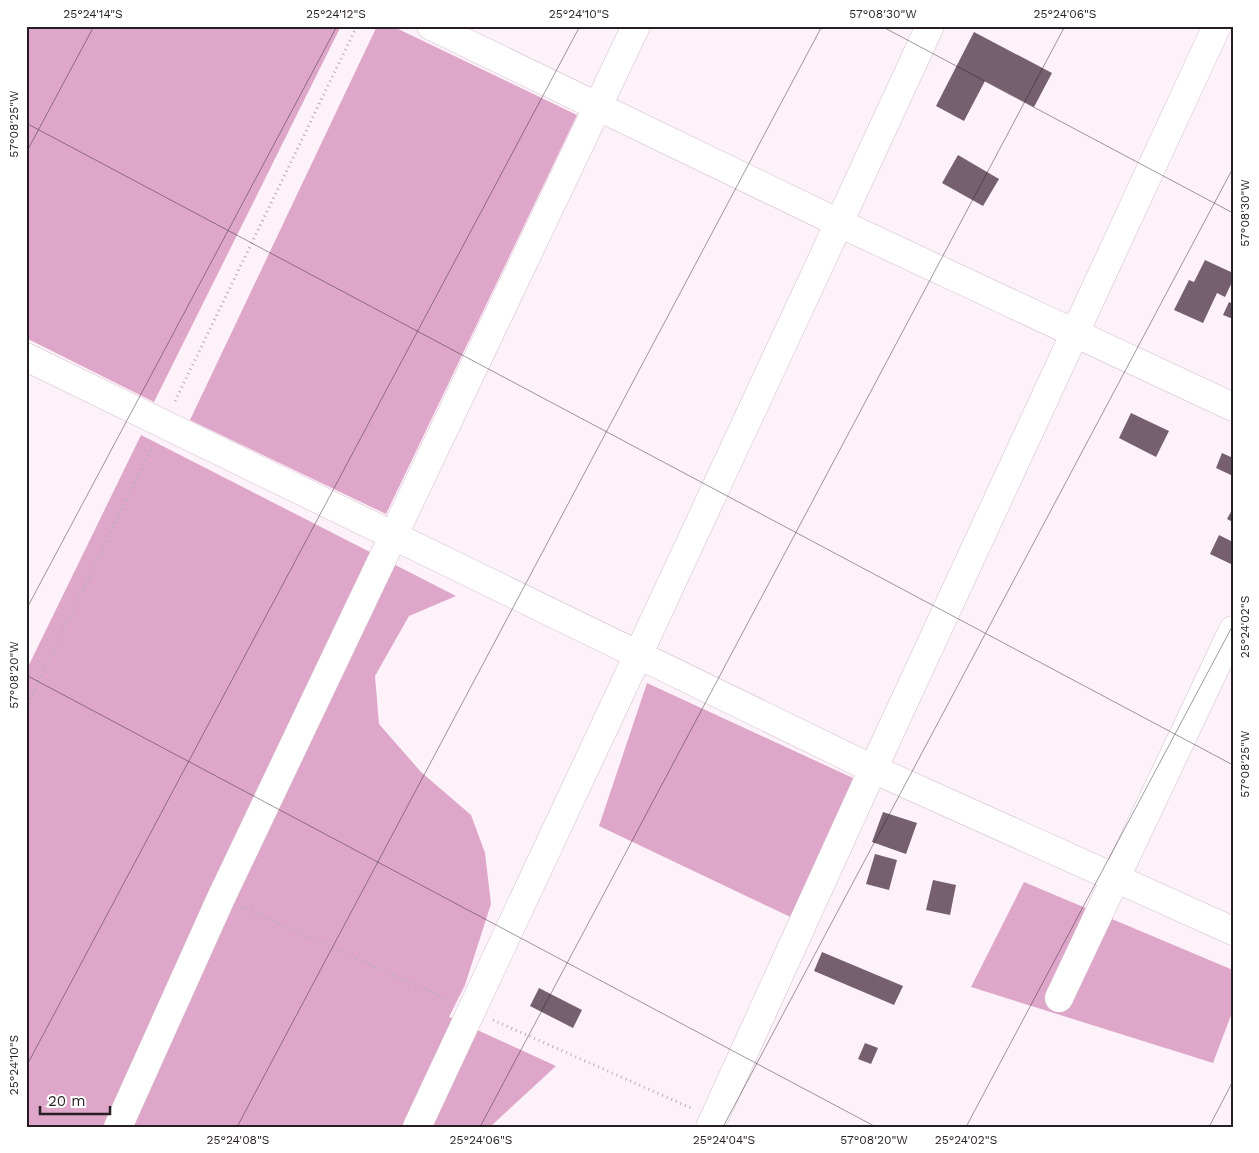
<svg xmlns="http://www.w3.org/2000/svg" width="1259" height="1153" viewBox="0 0 1259 1153" font-family="'Work Sans',sans-serif">
<style>
.forest{fill:#dea7ca}
.building{fill:#765f6e}
.lines{fill:none;stroke-linecap:round;stroke-linejoin:round}
.minor-casing{stroke:#d7bdcd;stroke-width:29}
.path{stroke:#b8adb4;stroke-width:3;stroke-dasharray:1 4;stroke-linecap:butt}
.minor{stroke:#fff;stroke-width:28}
.ticks{fill:none;stroke:#271e24;stroke-width:1;stroke-opacity:0.45}
.neatline{fill:none;stroke:#271e24;stroke-width:2}
.ticks-label{font-size:12px;text-anchor:middle;fill:#271e24}
</style>
<rect width="100%" height="100%" fill="#fdf2f9"/>
<!-- forest -->
<path class="forest" d="M26,26H341L154,402L26,338Z
M377,26H392L577,115L386,514L190,420Z
M141,435L456,596L409,616L375,676L379,724L421,772L471,815L485,853L491,904L465,985L449,1017L556,1066L490,1127H26V671Z
M647,683L853,778L801,922L599,826Z
M1024,882L1233,970V1010L1213,1063L971,987Z"/>
<!-- building -->
<path class="building" d="M974,32L1052,73L1034,107L985,81L964,121L936,106Z
M958,155L999,179L983,206L942,183Z
M1205,260L1233,273V280L1225,297L1217,293L1203,323L1174,310L1189,280L1194,282Z
M1229,302L1233,304V319L1223,315Z
M1131,413L1169,431L1156,457L1119,438Z
M1222,453L1233,458V476L1216,468Z
M1233,508V522L1227,519Z
M1219,535L1233,542V565L1210,554Z
M883,812L917,823L906,854L872,842Z
M875,854L897,860L889,890L866,884Z
M933,880L956,885L950,915L926,910Z
M822,952L903,986L894,1005L814,971Z
M539,988L582,1010L573,1028L530,1006Z
M865,1043L878,1048L871,1064L858,1059Z"/>
<g class="lines">
<defs>
<path id="minor" d="M930,26L839,223L1233,407
M26,357L873,769L1233,931
M1059,998L1233,630
M118,1127L221,898L636,26
M417,1127L638,655L839,223L431,26
M710,1127L873,769L1217,26"/>
</defs>
<!-- minor casing -->
<use href="#minor" class="minor-casing"/>
<!-- path -->
<path class="path" d="M175,401L357,26
M26,708L152,447
M242,907L449,1000
M493,1020L691,1108"/>
<!-- minor -->
<use href="#minor" class="minor"/>
</g>
<!-- ticks -->
<path class="ticks" d="M881,26L1233,213M26,123L1233,765M26,153L94,26M26,610L337,26M26,675L876,1127M26,1067L580,26M237,1127L822,26M480,1127L1065,26M723,1127L1233,168M966,1127L1233,625M1209,1127L1233,1081"/>
<!-- border -->
<rect width="1259" height="1153" fill="none" stroke="#ffffff" stroke-width="55"/>
<!-- scale -->
<path d="M40 1106v8h70v-8" fill="none" stroke="#271e24" stroke-width="2.5"/>
<text x="48" y="1106" font-size="15" fill="#271e24" stroke="#ffffff" stroke-width="4" paint-order="stroke">20 m</text>
<rect x="28" y="28" width="1204" height="1098" class="neatline"/>
<g class="ticks-label">
<text x="93" y="18">25°24'14"S</text>
<text x="336" y="18">25°24'12"S</text>
<text x="579" y="18">25°24'10"S</text>
<text x="883" y="18">57°08'30"W</text>
<text x="1065" y="18">25°24'06"S</text>
<text transform="translate(14 124) rotate(-90)" y="4">57°08'25"W</text>
<text transform="translate(1245 213) rotate(-90)" y="4">57°08'30"W</text>
<text transform="translate(1245 627) rotate(-90)" y="4">25°24'02"S</text>
<text transform="translate(14 675) rotate(-90)" y="4">57°08'20"W</text>
<text transform="translate(1245 764) rotate(-90)" y="4">57°08'25"W</text>
<text transform="translate(14 1065) rotate(-90)" y="4">25°24'10"S</text>
<text x="238" y="1144">25°24'08"S</text>
<text x="481" y="1144">25°24'06"S</text>
<text x="724" y="1144">25°24'04"S</text>
<text x="874" y="1144">57°08'20"W</text>
<text x="966" y="1144">25°24'02"S</text>
</g>
</svg>
